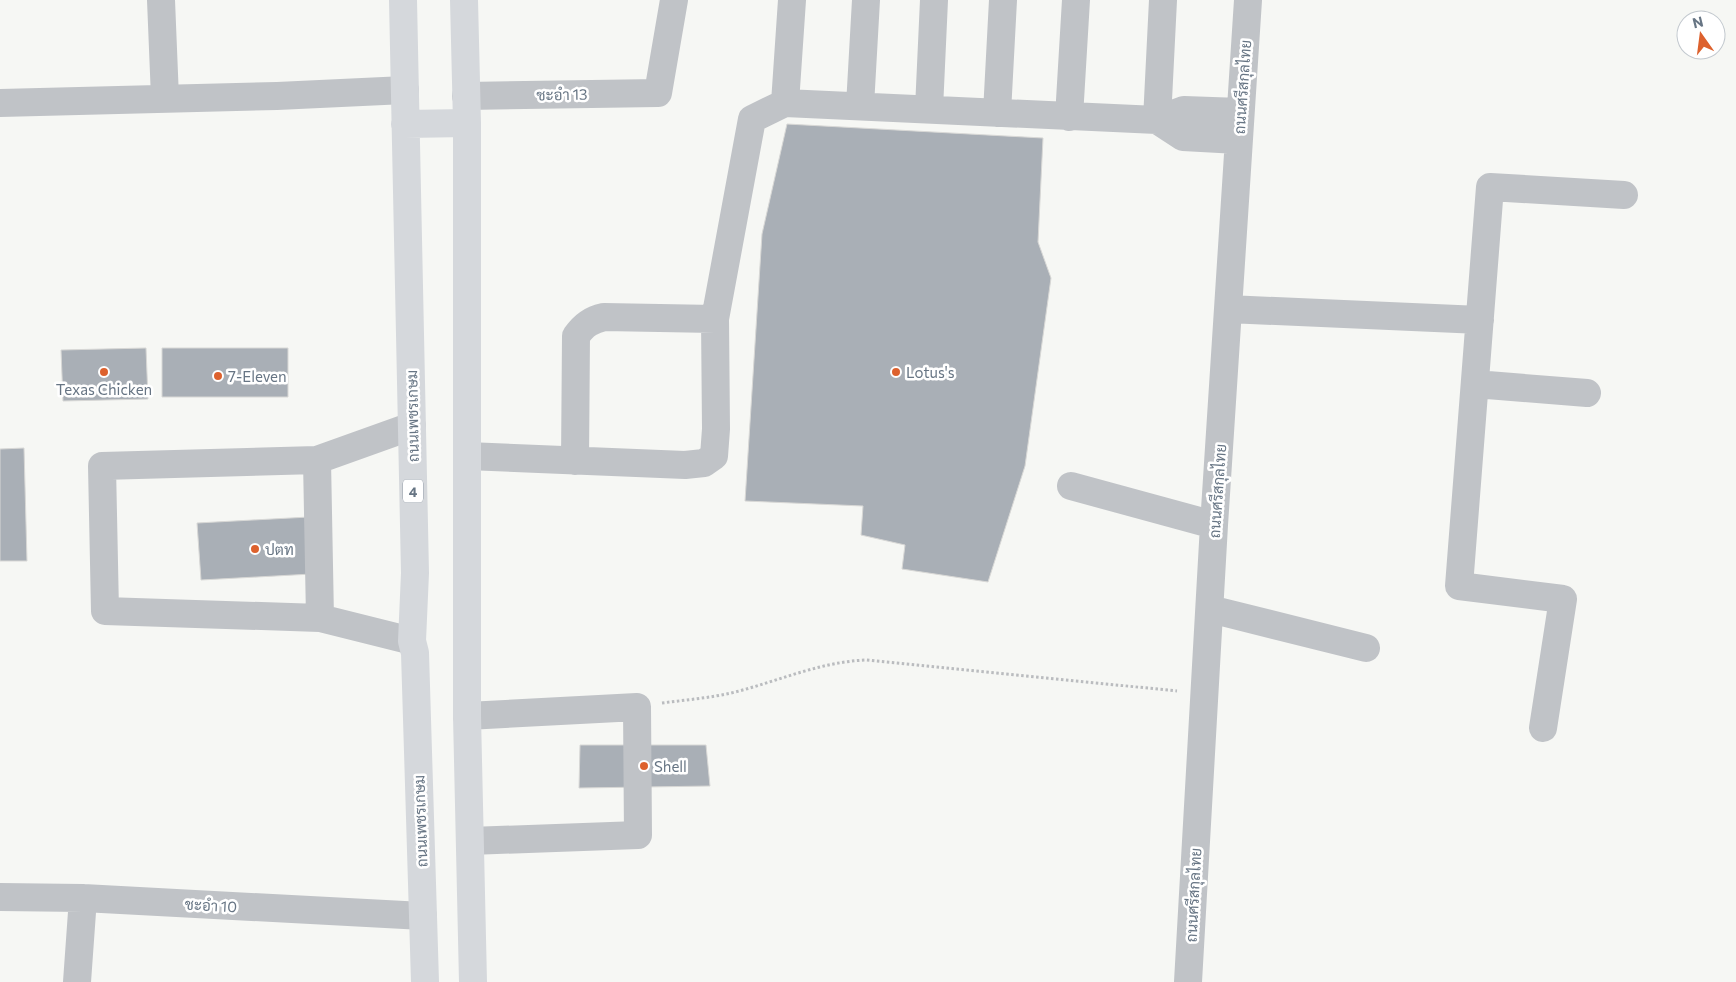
<svg xmlns="http://www.w3.org/2000/svg" width="1736" height="982" viewBox="0 0 1736 982" font-family="Commissioner,Sarabun,sans-serif">
<style>
.building{fill:#a9afb6;stroke:#d8d8d6}
.lines{fill:none;stroke-linecap:round;stroke-linejoin:round}
.path{stroke:#babcbf;stroke-width:3;stroke-dasharray:2.5 2.5;stroke-linecap:butt}
.minor{stroke:#c0c3c7;stroke-width:28}
.major{stroke:#d5d8dc;stroke-width:28}
.poi-dot{fill:#dd612d;stroke:#fff;stroke-width:2}
.labels{text-anchor:middle;dominant-baseline:central;stroke-width:5;stroke-linejoin:round;paint-order:stroke}
.shield{fill:#fff;stroke:#959ea9;stroke-width:1}
.shield-label{font-size:14px;font-weight:bold;fill:#677584}
.street-label{font-size:15px;fill:#677584;stroke:#fff}
.poi-label{font-size:15px;fill:#677584;stroke:#fff;text-anchor:start}
</style>
<rect width="100%" height="100%" fill="#f6f7f4"/>
<!-- building -->
<path class="building" d="M787,124L1043,138L1038,242L1051,278L1025,466L988,582L902,569L905,545L861,535L863,506L745,501L762,234Z
M146,348L148,399L63,401L61,350Z
M162,348H288V397H162Z
M24,448L27,561H0V449Z
M309,517L312,574L201,580L197,523Z
M580,745H706L710,786L579,788Z"/>
<g class="lines">
<!-- path -->
<path class="path" d="M662,703C685,700 709,698 731,693C777,682 818,662 866,660L1177,691"/>
<!-- minor -->
<path class="minor" d="M161,0L165,98
M1163,0L1157,120L1184,110L1240,112
M466,96L658,93L674,0
M0,103L277,96L405,90
M785,103L792,0
M860,106L866,0
M929,109L934,0
M997,113L1003,0
M1069,117L1076,0
M1228,309L1480,320
M1475,384L1587,393
M412,426L317,460L320,618L412,641
M467,456L685,465L704,463L714,456L716,429L715,319L752,119L785,103L1157,120L1183,137L1238,140
M317,460L102,466L105,611L320,618
M575,461L576,336C584,325 591,320 604,317L715,319
M1071,486L1214,525
M1210,609L1366,648
M467,716L637,707L638,835L470,841
M1543,728L1563,599L1459,586L1490,187L1624,195
M0,897L83,898L423,916
M77,982L83,898
M1188,982L1214,525L1248,0"/>
<!-- major -->
<path class="major" d="M403,0L415,573L412,641L415,653L425,982
M464,0L467,123V716L473,982
M405,124L467,123"/>
</g>
<!-- markers -->
<g class="poi-dot">
<circle cx="104" cy="372" r="5"/>
<circle cx="896" cy="372" r="5"/>
<circle cx="218" cy="376" r="5"/>
<circle cx="255" cy="549" r="5"/>
<circle cx="644" cy="766" r="5"/>
</g>
<g class="labels">
<!-- shield labels -->
<rect class="shield" x="403" y="479.5" width="20" height="23" rx="4"/>
<g class="shield-label">
<text x="413" y="491">4</text>
</g>
<!-- street labels -->
<g class="street-label">
<text transform="translate(1242 87) rotate(-86)">ถนนศรีสกุลไทย</text>
<text transform="translate(562 94) rotate(-1)">ชะอำ 13</text>
<text transform="translate(412 416) rotate(-91)">ถนนเพชรเกษม</text>
<text transform="translate(1217 491) rotate(-86)">ถนนศรีสกุลไทย</text>
<text transform="translate(420 821) rotate(-92)">ถนนเพชรเกษม</text>
<text transform="translate(1193 895) rotate(-87)">ถนนศรีสกุลไทย</text>
<text transform="translate(211 905) rotate(3)">ชะอำ 10</text>
</g>
<!-- poi labels -->
<g class="poi-label">
<text x="906" y="372">Lotus's</text>
<text x="228" y="376">7-Eleven</text>
<text x="104" y="389" text-anchor="middle">Texas Chicken</text>
<text x="265" y="549">ปตท</text>
<text x="654" y="766">Shell</text>
</g>
</g>
<!-- north arrow -->
<g transform="translate(1701 35) rotate(346)"><circle r="24" fill="#ffffff" stroke="#c2c8ce"/>
<path d="M0-4L9 19L0 12L-9 19Z" fill="#dd612d"/>
<text y="-8" font-size="14" font-weight="bold" text-anchor="middle" fill="#677584">N</text>
</g>
</svg>
